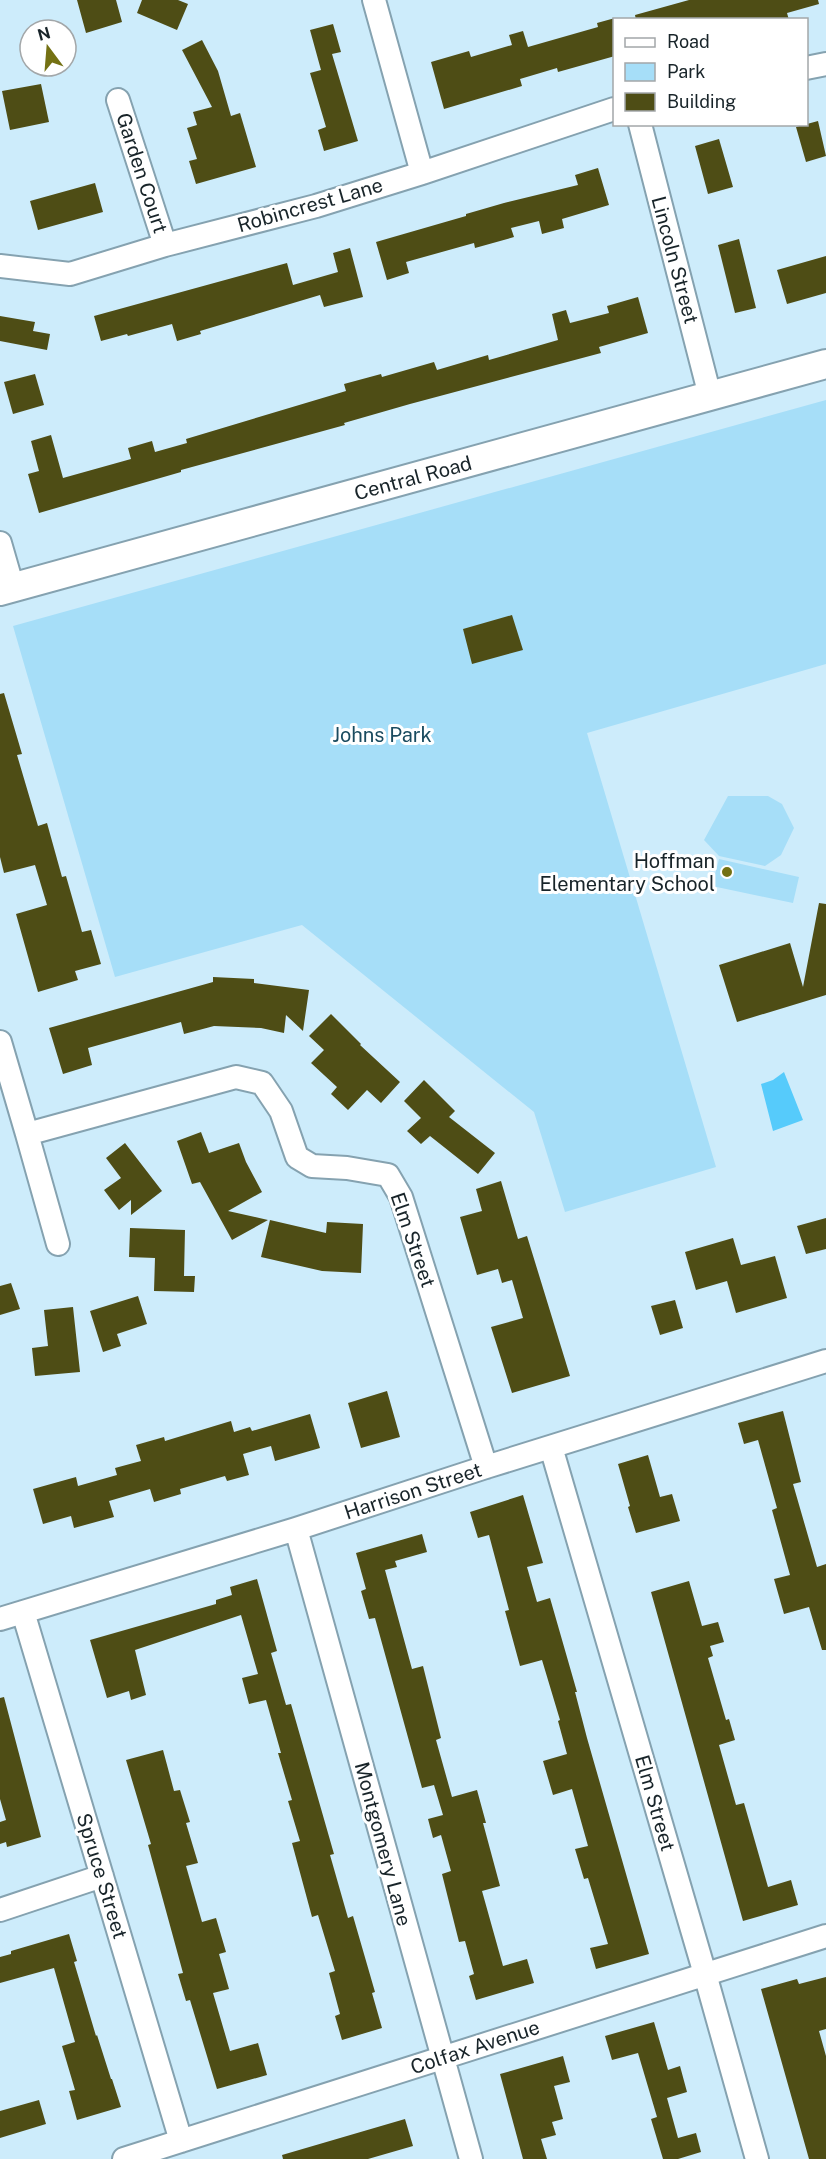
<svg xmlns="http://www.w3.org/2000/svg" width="826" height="2159" viewBox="0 0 826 2159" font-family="'Public Sans',sans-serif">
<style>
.green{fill:#a6def8}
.water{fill:#56cbfb}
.building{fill:#4e4d15}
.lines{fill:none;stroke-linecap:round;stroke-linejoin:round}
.minor-casing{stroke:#85a2b0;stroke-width:26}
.major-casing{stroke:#85a2b0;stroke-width:32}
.minor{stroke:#fff;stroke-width:22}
.major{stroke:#fff;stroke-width:28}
.poi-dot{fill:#747113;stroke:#fff;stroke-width:2}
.labels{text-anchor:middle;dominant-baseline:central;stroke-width:6;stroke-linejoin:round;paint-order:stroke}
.street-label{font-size:20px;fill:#182429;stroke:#fff}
.park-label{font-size:20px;fill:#1a4b5f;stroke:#fff}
.poi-label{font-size:20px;fill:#182429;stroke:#fff;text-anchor:end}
</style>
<rect width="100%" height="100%" fill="#cdecfb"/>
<!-- green -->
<path class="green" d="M826,400V664L587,733L716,1167L565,1212L534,1112L302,925L115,977L13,626Z
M728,796H768L782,804L794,828L781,855L765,866L719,856L704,840Z
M719,859L799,877L793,903L712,886Z"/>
<!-- water -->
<path class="water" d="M784,1072L803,1120L773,1131L761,1084L773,1080Z"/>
<!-- building -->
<path class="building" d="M77,0H116L122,22L86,33Z
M142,0H178L188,4L177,30L137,13Z
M689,0H818L819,4L787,13L789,20H636L635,15Z
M615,18V56L558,72L557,68L520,79L522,86L444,109L431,62L469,51L471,57L512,45L509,35L523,31L528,47L598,27L597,23Z
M333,24L341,52L332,54L358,141L324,151L318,130L326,127L310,73L321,70L310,30Z
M202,40L218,71L231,116L240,113L256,167L196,184L189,161L197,159L187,128L197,125L193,112L212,107L182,50Z
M41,84L49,122L10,130L2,91Z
M818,121L826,156L806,162L796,127Z
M719,139L733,187L708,194L695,146Z
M598,168L609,205L562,219L564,228L542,234L539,221L511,228L514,237L475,248L474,243L406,262L409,273L387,280L376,242L466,216V214L504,203L578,185L575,175Z
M95,183L103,212L38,230L30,201Z
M739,239L756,308L735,313L718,245Z
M350,248L363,297L324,307L320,295L200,331L201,334L177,341L172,324L128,336L127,334L101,341L94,316L287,263L293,285L338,272L333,253Z
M826,256V293L787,304L777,270Z
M638,297L648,333L599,347L601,353L410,404L344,423L345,425L181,470V472L39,513L28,474L39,471L31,441L51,435L63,478L131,459L128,448L152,441L155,452L187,443L186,439L346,391L344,384L381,374L382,377L434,362L437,370L488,355L489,360L558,340L552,314L566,310L570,323L609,313L607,306Z
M0,316L35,322L33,331L50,334L47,350L0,341Z
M35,374L44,405L13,414L4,382Z
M512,615L523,650L472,664L463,629Z
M4,693L22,754L17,755L38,826L47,823L62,877L66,876L82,932L91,930L101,964L75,971L78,980L38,992L16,914L47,905L35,865L4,873L0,857V694Z
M819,903L826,904V995L737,1022L719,965L790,943L803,987Z
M213,977L254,979V983L309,990L303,1031L286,1015L284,1033L261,1028L214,1026L184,1034L181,1022L88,1048L92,1065L63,1074L49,1028L213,982Z
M331,1014L361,1044L360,1045L400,1082L381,1103L367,1090L348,1110L331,1094L337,1087L311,1063L324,1050L309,1036Z
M424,1080L455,1111L449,1117L495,1153L478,1174L430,1136L421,1144L407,1131L421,1118L404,1101Z
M201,1132L209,1153L239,1143L246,1162L262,1192L228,1211L268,1220L232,1240L200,1182L192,1184L177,1141Z
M125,1143L162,1191L131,1215V1200L119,1210L104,1190L121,1178L106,1158Z
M501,1181L518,1239L527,1236L570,1376L512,1393L491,1327L523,1318L512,1280L502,1283L498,1269L477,1275L460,1217L482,1211L476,1189Z
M826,1218V1249L806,1254L797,1226Z
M270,1220L326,1233L327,1222L363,1224L361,1273L322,1271L261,1257Z
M130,1228L185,1230L184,1276H195L194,1292L154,1291L155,1258L129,1257Z
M733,1238L741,1265L775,1256L787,1298L736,1313L727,1281L696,1290L685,1252Z
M11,1283L20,1309L0,1315V1286Z
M138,1296L147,1324L117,1334L121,1346L103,1352L90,1311Z
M675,1300L683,1328L660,1335L651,1306Z
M73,1307L80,1372L35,1376L32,1348L48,1346L44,1310Z
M387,1391L400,1437L361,1448L348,1403Z
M783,1411L801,1482L793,1484L817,1567L826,1564V1650H822L809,1607L784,1614L774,1579L790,1575L772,1510L777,1508L758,1440L744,1444L738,1423Z
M310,1414L320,1448L275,1461L271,1446L243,1454L249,1475L227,1481L225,1476L180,1489L181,1494L154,1502L150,1489L109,1501L114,1517L74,1528L71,1516L43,1524L33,1489L76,1477L78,1486L117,1475L115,1468L141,1461L136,1445L164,1437L165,1441L231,1421L234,1432L250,1427L252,1431Z
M648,1455L660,1497L672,1494L680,1521L636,1533L628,1507L630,1506L618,1464Z
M523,1495L543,1563L527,1567L537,1602L550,1598L577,1692H575L587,1738L649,1954L596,1969L590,1948L608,1944L588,1878L584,1879L575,1849L588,1846L572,1789L553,1795L543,1761L567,1754L558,1721L560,1720L542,1660L520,1666L505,1611L509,1610L489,1535L478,1538L470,1512Z
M422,1534L427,1552L395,1561L397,1567L385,1570L412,1669L423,1666L441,1738L436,1740L452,1797L477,1790L486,1823H483L500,1886L482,1891L503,1966L527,1959L534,1983L476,2000L469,1976L474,1974L465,1941L459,1942L442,1874L451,1871L441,1835L433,1838L428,1819L443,1815L434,1785L422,1788L375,1618L369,1619L361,1591L366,1589L356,1553Z
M257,1579L277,1651L271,1653L286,1705L291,1704L334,1854L330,1855L348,1918L353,1916L375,1992L372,1993L382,2028L342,2040L335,2016L340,2014L329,1973L335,1971L318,1915L312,1917L292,1843L300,1841L288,1801L292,1800L278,1753H281L266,1700L249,1704L242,1678L258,1674L241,1615L135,1650L146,1695L131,1700L129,1691L107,1698L90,1640L216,1604V1600L232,1595L230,1587Z
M689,1581L702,1626L718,1622L724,1642L710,1646L713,1656L708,1658L726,1720L729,1719L735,1740L719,1745L736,1805L744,1803L768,1887L791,1880L798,1905L743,1921L651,1592Z
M4,1697L41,1837L7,1847L6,1842L0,1844V1822L6,1820L0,1799V1698Z
M163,1750L174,1791L180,1790L190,1822L186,1823L198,1863L186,1866L202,1922L216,1918L226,1952L219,1954L229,1989L213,1993L230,2051L258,2043L267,2075L217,2089L190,2000L186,2001L178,1974L183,1973L148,1845L151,1844L126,1760Z
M69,1934L77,1961L74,1962L96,2036L97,2035L111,2079H112L121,2107L77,2120L69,2091L75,2090L62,2046L75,2042L54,1968L0,1983V1957L11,1954V1951Z
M826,1977V2029L819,2031L826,2056V2159H809L761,1989L797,1979L799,1984Z
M654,2022L668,2070L680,2066L687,2092L667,2098L678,2138L696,2133L701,2152L678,2159H663L651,2119L657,2117L638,2053L612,2060L605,2036Z
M563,2056L570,2082L554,2086L563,2119L552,2122L556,2135L541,2139L547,2159H523L500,2074Z
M39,2100L46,2124L0,2138V2111Z
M405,2119L413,2146L368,2159H283L282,2155Z"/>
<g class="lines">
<defs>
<path id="minor" d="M374,0L422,173
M806,68L826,64
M118,100L165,245
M640,124L710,396
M0,266L70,274L165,245L316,206L422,173L614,109
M0,543L13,588
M0,1042L27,1134L236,1077L262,1083L281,1111L297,1157L312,1166L347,1168L388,1175L401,1197L486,1467
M27,1134L58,1244
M551,1447L705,1974L757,2159
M296,1529L471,2159
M23,1612L181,2141
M0,1619L296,1529L486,1467L826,1361
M0,1910L102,1876
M124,2159L826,1936"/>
<path id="major" d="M0,591L826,364"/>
</defs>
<!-- minor casing -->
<use href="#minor" class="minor-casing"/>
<!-- major casing -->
<use href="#major" class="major-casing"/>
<!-- minor -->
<use href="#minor" class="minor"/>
<!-- major -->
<use href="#major" class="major"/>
</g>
<!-- markers -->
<circle class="poi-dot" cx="727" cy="872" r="6"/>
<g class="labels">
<!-- street labels -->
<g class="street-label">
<text transform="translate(142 173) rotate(72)">Garden Court</text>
<text transform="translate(310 205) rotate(-16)">Robincrest Lane</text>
<text transform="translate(675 260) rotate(75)">Lincoln Street</text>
<text transform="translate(413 478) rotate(-15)">Central Road</text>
<text transform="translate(413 1240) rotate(71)">Elm Street</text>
<text transform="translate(413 1491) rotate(-18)">Harrison Street</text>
<text transform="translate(655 1803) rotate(74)">Elm Street</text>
<text transform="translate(383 1844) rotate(75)">Montgomery Lane</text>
<text transform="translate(102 1876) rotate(73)">Spruce Street</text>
<text transform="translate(475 2047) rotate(-18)">Colfax Avenue</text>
</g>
<!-- park labels -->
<g class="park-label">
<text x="382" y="735">Johns Park</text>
</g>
<!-- poi labels -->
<g class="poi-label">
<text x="715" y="861">Hoffman<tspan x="715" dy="23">Elementary School</tspan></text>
</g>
</g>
<!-- legend -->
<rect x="613" y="18" width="195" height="108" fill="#ffffff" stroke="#a3a7a9" stroke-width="1.5"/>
<rect x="625" y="38" width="30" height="9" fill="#ffffff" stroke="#a3a7a9" stroke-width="1.5"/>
<text x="667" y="48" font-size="18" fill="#182429">Road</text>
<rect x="625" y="63" width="30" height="18" fill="#a6def8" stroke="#a3a7a9" stroke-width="1.5"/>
<text x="667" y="78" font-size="18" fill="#182429">Park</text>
<rect x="625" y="93" width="30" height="18" fill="#4e4d15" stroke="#a3a7a9" stroke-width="1.5"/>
<text x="667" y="108" font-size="18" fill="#182429">Building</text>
<!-- north arrow -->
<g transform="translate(48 48) rotate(344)"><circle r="28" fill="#ffffff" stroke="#a3a7a9" stroke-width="1.5"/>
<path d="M0-4.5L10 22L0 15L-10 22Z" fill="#747113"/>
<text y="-9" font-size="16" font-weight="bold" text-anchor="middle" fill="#182429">N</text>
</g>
</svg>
